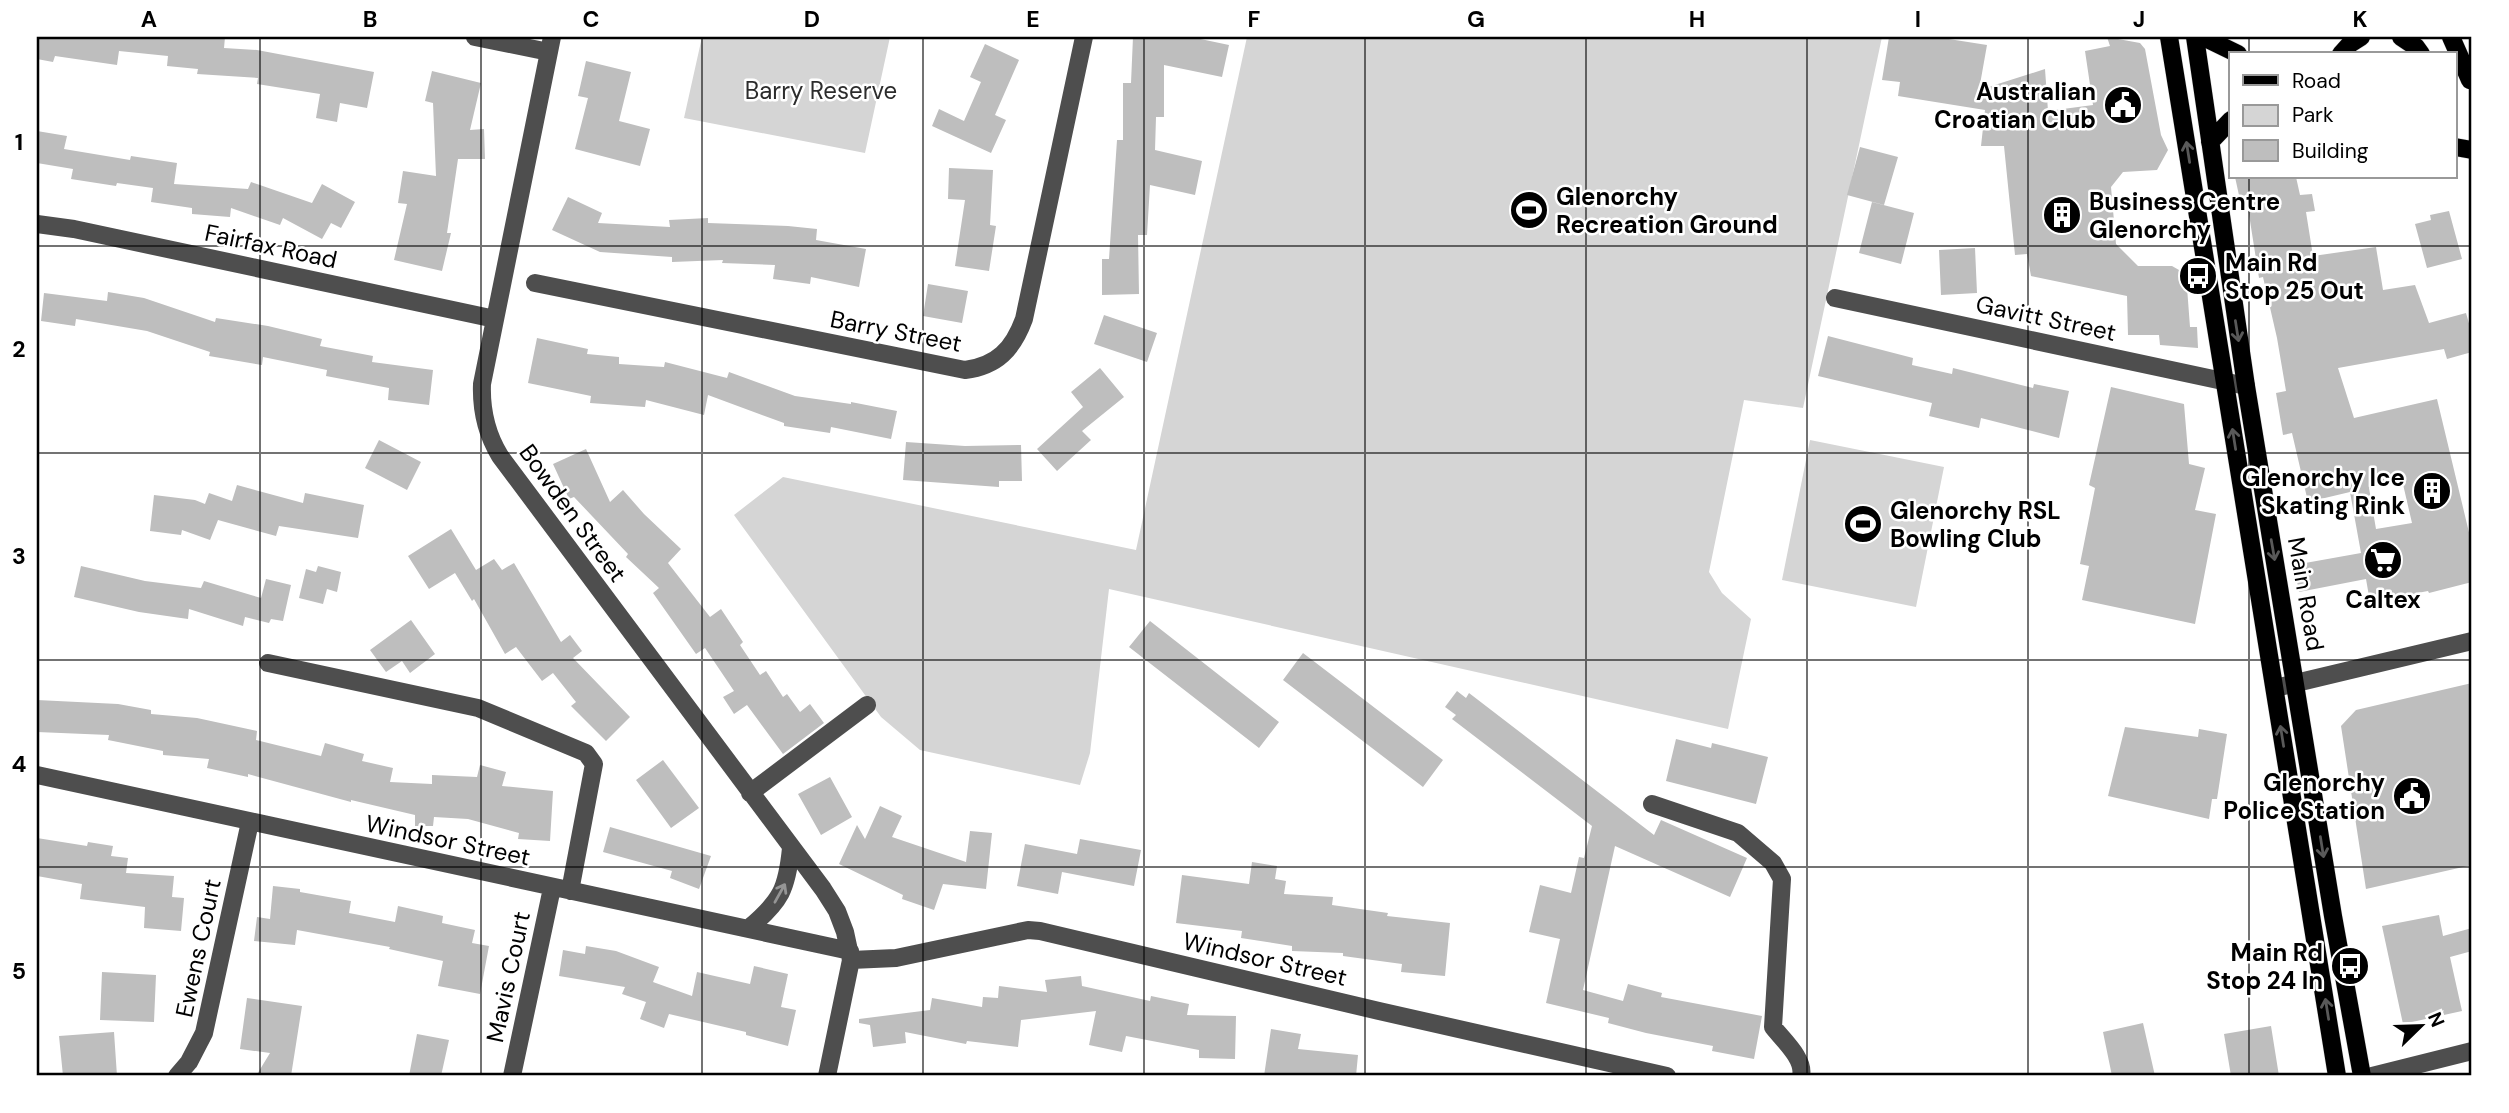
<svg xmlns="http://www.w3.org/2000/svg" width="2509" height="1113" viewBox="0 0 2509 1113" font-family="'DM Sans',sans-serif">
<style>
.green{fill:#d5d5d5}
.building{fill:#bebebe;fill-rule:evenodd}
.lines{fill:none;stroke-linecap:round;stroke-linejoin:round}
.major-casing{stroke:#dbdbdb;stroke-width:19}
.minor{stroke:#4e4e4e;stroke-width:18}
.major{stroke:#000;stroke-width:18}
.oneway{stroke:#595959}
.oneway2{stroke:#959595}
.grid{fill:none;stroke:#000;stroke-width:2;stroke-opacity:0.55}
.labels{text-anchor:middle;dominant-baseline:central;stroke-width:5;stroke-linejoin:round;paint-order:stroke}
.park-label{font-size:24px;fill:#2c2c2c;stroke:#fff}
.poi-label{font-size:24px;font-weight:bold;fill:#000;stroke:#fff;text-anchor:end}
.street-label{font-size:24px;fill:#000;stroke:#fff}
.neatline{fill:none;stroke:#000;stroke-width:2.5}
.grid-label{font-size:23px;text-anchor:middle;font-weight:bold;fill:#000}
</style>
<rect width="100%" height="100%" fill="#fff"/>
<!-- green -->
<path class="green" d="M702,37H890L865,153L684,118Z
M1247,37H1882L1803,408L1744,400L1709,572L1722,593L1751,619L1728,729L1109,589L1090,753L1080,785L920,750L881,717L734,515L783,477L1136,550Z
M1810,440L1944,467L1916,607L1782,580Z"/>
<!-- building -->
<path class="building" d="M37,37H225L224,48L257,50L374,72L367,108L340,103L337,122L316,118L320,94L257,84L258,78L197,74L198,69L167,66L168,56L119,51L117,65L55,56L53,62L37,59Z
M1133,37H1191L1229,45L1222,77L1164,65V117H1156L1155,150L1202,161L1195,195L1150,185L1147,235H1138L1139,294L1102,295V259H1109L1117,140H1123V83H1131Z
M1889,37H1936L1987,45L1979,90L2045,69L2048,111L2093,105L2085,51L2110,46L2107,37L2140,43L2145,49L2161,135L2168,150L2157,170L2123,172L2111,187L2116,244L2138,266H2172L2186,274L2190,327H2197L2198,348L2160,345L2159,335H2128L2127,296L2031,276L2027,254L2015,255L2004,146H1981L1985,110L1898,96L1900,82L1882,80Z
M985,44L1019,60L995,115L1006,120L991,153L932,126L939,109L964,121L981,82L970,77Z
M586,61L631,72L619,121L650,129L640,166L575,149L588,98L578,96Z
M432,71L481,83L470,130L484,129L485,159H458L447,233H451L442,271L394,260L407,204L398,203L403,171L436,176L433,103L425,101Z
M37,131L67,136L64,149L130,160L131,156L177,163L174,184L248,189L251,182L312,203L322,184L355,202L341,228L331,223L322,239L283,218L280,225L231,208L230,217L192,214V208L151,202L153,188L117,183L116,186L71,179L73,169L37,163Z
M1860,147L1898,157L1884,205L1847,195Z
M949,168L993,170L990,225L996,226L989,271L955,266L965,200L948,199Z
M2235,177H2296L2300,195L2312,194L2315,211L2306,212L2313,256L2376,247L2383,290L2415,285L2429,323L2466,313L2472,334V352L2447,359L2444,349L2338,368L2354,418L2437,399L2472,545V582L2429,593L2428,591L2370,602L2366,579L2299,592L2294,565L2361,553L2350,492L2308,502L2292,433L2283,435L2276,393L2286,391L2277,338L2263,277L2259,278L2248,208L2242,209ZM2402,480L2412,523L2376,529L2369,488Z
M568,197L602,213L598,223L670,227L669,220L708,218V223L788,226L817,229L816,240L866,249L859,287L811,277L810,284L773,279L775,265L722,263L723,260L672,262V257L600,252L552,230Z
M1872,202L1914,213L1901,264L1859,253Z
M2449,211L2462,259L2427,268L2415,224L2431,220L2430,215Z
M1975,248L1977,293L1941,295L1939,250Z
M928,284L968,291L962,323L923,316Z
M108,292L144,298L215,322L216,318L268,326L322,339L320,346L373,356L372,362L433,370L429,405L388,400L389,388L326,376L327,370L263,357L262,365L209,356L210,352L147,331L76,319L75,326L41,321L44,293L107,301Z
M1104,315L1157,333L1147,362L1094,344Z
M1828,336L1913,358L1912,365L1952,374L1953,368L2033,388L2034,384L2069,391L2059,438L1981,418L1979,428L1929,416L1932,403L1818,376Z
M537,338L588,349L587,354L619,357V364L664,367L665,362L727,378L729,372L795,396L851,404V402L897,411L891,439L831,427L830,433L784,426V423L708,395L704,415L646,400L645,407L590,403L591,396L528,383Z
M1100,368L1124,397L1082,431L1091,440L1057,471L1037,449L1083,407L1071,392Z
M2111,387L2184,404L2189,464L2205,468L2195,510L2216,514L2195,624L2082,600L2089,566L2080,564L2095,488L2089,485Z
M379,440L421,462L407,490L365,468Z
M906,442L965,446L1021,445L1022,481H999V487L903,480Z
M586,449L610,502L623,490L644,514L681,549L668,563L710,617L721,609L743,642L740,645L760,675L766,671L783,697L787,694L800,712L810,704L824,723L783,754L747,705L734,714L723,697L734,691L705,648L696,654L653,593L659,588L626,557L628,554L574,497L569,499L553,464Z
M237,485L303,503L305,493L364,505L358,538L279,526L276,536L218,520L210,540L182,530L181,535L150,531L154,495L195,500L205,504L209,493L232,501Z
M451,529L476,570L494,559L502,570L514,563L561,642L570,635L582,651L573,658L630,717L606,741L571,706L576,702L553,673L542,681L516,647L505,654L474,599L472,601L455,573L429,589L408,556Z
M81,566L145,581L201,588L204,581L261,598L266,579L291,585L283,621L271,619L269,623L245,617L243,626L189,609L188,619L139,612L74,597Z
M318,566L341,572L337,592L327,589L323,604L299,598L306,569L316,572Z
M411,620L435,654L410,673L402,661L386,672L370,650Z
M1150,621L1279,722L1259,748L1129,647Z
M1303,653L1443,760L1423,787L1283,680Z
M2472,683V865L2366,889L2341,726L2356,710Z
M1457,691L1466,698L1469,693L1654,835L1661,820L1747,858L1730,897L1615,846L1583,990L1623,1001L1628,984L1662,993L1661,997L1762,1016L1754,1059L1712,1051L1713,1046L1646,1033L1608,1023L1609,1018L1546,1003L1560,939L1529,932L1540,885L1571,893L1579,857L1584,858L1592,826L1452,719L1456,715L1445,707Z
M37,700L118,704L151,710V714L197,718L257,731L256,740L321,756L325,743L364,754L362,761L393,768L390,782L432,784V775L477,777L480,765L506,772L502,786L553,791L550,841L518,839L519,833L468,819L434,817L433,826H415V815L351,800V802L248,774V777L207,768L209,759L163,755V751L108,740L109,735L37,732Z
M2125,727L2198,737L2199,729L2227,734L2217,799H2212L2209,819L2108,796Z
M1676,739L1711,748L1712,743L1768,757L1756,804L1666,781Z
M663,760L699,808L671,828L636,780Z
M830,777L852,817L821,835L798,794Z
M880,806L902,816L892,837L966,862L970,831L992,833L986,889L943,884L934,910L902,899L903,895L839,864L857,825L865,839Z
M610,827L711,856L699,889L670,878L672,871L603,852Z
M37,838L87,846L88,842L113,846L111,856L128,858L126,873L174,876L172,897L184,898L181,931L144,928L145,907L80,899L82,884L37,876Z
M1080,839L1141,850L1134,886L1062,872L1058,894L1017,886L1025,844L1077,854Z
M1252,862L1277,866L1275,879L1286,881L1284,894L1333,897L1332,905L1388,913L1387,916L1450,923L1445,976L1401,972L1402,964L1343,956V953L1292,951V946L1241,938L1242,931L1176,923L1182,875L1249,884Z
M273,886L300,889V892L351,901L349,913L395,922L398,906L443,916L442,923L475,930L472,943L489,946L480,994L438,986L443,961L389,949L390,947L297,930L295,945L254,941L257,917L270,919Z
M2439,915L2443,936L2472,928V951L2450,957L2462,1011L2403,1024L2382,926Z
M586,946L616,951L659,967L653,982L692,996L697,972L750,984L754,966L788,974L781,1007L796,1010L788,1046L746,1035V1032L669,1014L664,1028L640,1019L646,1002L622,994L625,987L559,976L563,950L585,954Z
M102,972L156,975L154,1022L100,1020Z
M1081,976L1082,986L1150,1001L1151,996L1189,1004L1187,1015L1236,1016L1235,1059L1199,1058V1050L1126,1036L1122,1052L1089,1045L1096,1011L1021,1020L1018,1047L967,1041L966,1044L905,1032L906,1043L873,1047L870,1025L859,1023V1019L930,1010L932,998L982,1007L983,997L998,998L999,986L1047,992L1045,980Z
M247,998L302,1006L291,1076H256L270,1053L240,1049Z
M2143,1023L2155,1076H2112L2103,1032Z
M2271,1026L2279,1076H2231L2224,1034Z
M1271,1029L1301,1034L1298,1049L1358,1055L1356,1076H1264Z
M114,1032L117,1076H63L59,1036Z
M417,1034L449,1040L441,1076H409Z"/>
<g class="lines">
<defs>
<path id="major" d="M2169,37L2337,1076
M2195,37L2246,386L2333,916L2362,1076
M2203,37L2238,54
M2401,37L2416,47L2421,54
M2451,37L2470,80
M2341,54L2350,44L2361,37
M2210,142L2231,120
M2455,147L2472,150"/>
</defs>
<!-- major casing -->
<use href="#major" class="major-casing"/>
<!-- minor -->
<path class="minor" d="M475,37L549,52
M552,37L482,384C481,410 486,433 500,456L823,889L837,911L845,932L851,960L827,1076
M37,224L74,229L495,319
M535,283L965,370C997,366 1013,349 1024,319L1084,37
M1835,298L2246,386
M268,663L478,708L586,753L594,764L570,891
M2275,688L2472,641
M37,775L850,951
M750,793L867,705
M1652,804L1738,833L1773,863L1782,879L1773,1027C1783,1040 1805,1059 1801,1076
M749,928C781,901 787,889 791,848
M851,960L896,958L1028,930L1040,931L1379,1011L1667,1076
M177,1076L189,1062L204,1033L250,822
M512,1076L552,888
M2372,1076L2472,1051"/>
<!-- major -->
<use href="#major" class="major"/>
</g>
<!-- one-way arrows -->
<defs><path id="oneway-shaft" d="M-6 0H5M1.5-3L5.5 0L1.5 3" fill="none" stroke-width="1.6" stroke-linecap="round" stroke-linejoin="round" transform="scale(1.75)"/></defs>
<g class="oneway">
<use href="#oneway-shaft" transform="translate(2188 152) rotate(-99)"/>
<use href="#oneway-shaft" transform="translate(2237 331) rotate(81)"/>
<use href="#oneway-shaft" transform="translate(2234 439) rotate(-99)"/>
<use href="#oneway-shaft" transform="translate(2273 550) rotate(80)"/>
<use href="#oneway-shaft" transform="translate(2282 736) rotate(-99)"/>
<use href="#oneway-shaft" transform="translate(2322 847) rotate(81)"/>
<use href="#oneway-shaft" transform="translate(2327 1009) rotate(-99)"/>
</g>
<use class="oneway2" href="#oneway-shaft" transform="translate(780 893) rotate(-61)"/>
<!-- grid -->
<path class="grid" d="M260,37V1076M481,37V1076M702,37V1076M923,37V1076M1144,37V1076M1365,37V1076M1586,37V1076M1807,37V1076M2028,37V1076M2249,37V54M2249,177V1076M37,246H2472M37,453H2472M37,660H2472M37,867H2472"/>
<!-- icons -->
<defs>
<symbol id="civic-disc" viewBox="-11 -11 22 22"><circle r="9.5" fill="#000" stroke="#fff"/><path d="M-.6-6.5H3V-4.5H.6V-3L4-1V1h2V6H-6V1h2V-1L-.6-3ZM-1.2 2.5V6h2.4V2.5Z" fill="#fff"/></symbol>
<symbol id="stadium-disc" viewBox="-11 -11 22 22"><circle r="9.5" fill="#000" stroke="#fff"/><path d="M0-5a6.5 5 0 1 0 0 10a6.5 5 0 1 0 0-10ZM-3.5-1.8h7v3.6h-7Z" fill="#fff"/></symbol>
<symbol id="building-disc" viewBox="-11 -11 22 22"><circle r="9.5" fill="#000" stroke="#fff"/><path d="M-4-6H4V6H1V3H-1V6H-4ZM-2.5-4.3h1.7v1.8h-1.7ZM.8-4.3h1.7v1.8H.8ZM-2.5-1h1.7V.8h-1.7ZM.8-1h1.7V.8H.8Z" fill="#fff"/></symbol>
<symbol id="bus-disc" viewBox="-11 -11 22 22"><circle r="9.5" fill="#000" stroke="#fff"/><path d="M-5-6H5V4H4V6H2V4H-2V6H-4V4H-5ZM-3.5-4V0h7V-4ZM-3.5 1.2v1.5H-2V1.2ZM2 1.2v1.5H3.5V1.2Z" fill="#fff"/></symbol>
<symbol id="supermarket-disc" viewBox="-11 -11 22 22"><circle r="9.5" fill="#000" stroke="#fff"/><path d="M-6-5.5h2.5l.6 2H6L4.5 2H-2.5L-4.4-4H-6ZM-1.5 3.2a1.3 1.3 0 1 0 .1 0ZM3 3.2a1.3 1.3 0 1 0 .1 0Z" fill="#fff"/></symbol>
</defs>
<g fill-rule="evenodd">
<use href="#civic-disc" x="2101" y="83" width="44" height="44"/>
<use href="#stadium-disc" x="1507" y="188" width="44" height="44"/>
<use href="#building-disc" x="2040" y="193" width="44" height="44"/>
<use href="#bus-disc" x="2176" y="254" width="44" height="44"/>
<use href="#building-disc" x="2410" y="469" width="44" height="44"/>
<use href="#stadium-disc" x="1841" y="502" width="44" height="44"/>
<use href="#supermarket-disc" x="2361" y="538" width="44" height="44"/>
<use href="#civic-disc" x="2390" y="774" width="44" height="44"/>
<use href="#bus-disc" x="2328" y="944" width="44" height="44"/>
</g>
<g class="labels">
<!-- park labels -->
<g class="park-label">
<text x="821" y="90">Barry Reserve</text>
</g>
<!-- poi labels -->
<g class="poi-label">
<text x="2096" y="91">Australian<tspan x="2096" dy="28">Croatian Club</tspan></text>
<text x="1556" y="196" text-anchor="start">Glenorchy<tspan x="1556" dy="28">Recreation Ground</tspan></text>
<text x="2089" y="201" text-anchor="start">Business Centre<tspan x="2089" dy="28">Glenorchy</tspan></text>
<text x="2225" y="262" text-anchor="start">Main Rd<tspan x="2225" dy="28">Stop 25 Out</tspan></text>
<text x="2405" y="477">Glenorchy Ice<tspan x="2405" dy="28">Skating Rink</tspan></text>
<text x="1890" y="510" text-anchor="start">Glenorchy RSL<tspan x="1890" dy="28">Bowling Club</tspan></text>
<text x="2383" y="599" text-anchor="middle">Caltex</text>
<text x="2385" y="782">Glenorchy<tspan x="2385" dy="28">Police Station</tspan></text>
<text x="2323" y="952">Main Rd<tspan x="2323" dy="28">Stop 24 In</tspan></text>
</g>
<!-- street labels -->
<g class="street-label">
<text transform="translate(271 246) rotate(12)">Fairfax Road</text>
<text transform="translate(2046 318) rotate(12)">Gavitt Street</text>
<text transform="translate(896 331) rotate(11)">Barry Street</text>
<text transform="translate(573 513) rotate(54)">Bowden Street</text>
<text transform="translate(2306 594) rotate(80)">Main Road</text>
<text transform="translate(448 840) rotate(12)">Windsor Street</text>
<text transform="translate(198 948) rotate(-78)">Ewens Court</text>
<text transform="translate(1265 959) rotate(13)">Windsor Street</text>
<text transform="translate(508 977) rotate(-78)">Mavis Court</text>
</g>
</g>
<!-- border -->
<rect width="2509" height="1113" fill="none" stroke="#ffffff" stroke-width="77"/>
<!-- legend -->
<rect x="2229" y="52" width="228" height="126" fill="#ffffff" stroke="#999999" stroke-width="2"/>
<rect x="2243" y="75" width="35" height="10" fill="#000000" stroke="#999999" stroke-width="2"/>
<text x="2292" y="88" font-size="21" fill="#000000">Road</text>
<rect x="2243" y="105" width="35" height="21" fill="#d5d5d5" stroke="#999999" stroke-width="2"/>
<text x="2292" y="122" font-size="21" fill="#000000">Park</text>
<rect x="2243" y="140" width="35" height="21" fill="#bebebe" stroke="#999999" stroke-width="2"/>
<text x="2292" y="158" font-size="21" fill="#000000">Building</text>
<!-- north arrow -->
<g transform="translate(2421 1026) rotate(67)" stroke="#ffffff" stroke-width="5" paint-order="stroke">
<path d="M0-5L12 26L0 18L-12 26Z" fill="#000000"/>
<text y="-10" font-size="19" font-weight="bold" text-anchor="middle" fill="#000000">N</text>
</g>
<rect x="38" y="38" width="2432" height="1036" class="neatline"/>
<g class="grid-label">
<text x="149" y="27">A</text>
<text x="370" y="27">B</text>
<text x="591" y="27">C</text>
<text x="812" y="27">D</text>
<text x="1033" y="27">E</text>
<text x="1254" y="27">F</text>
<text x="1476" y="27">G</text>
<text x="1697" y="27">H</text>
<text x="1918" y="27">I</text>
<text x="2139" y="27">J</text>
<text x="2360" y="27">K</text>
<text x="19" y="150">1</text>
<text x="19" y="357">2</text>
<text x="19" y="564">3</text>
<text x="19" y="772">4</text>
<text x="19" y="979">5</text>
</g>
</svg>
